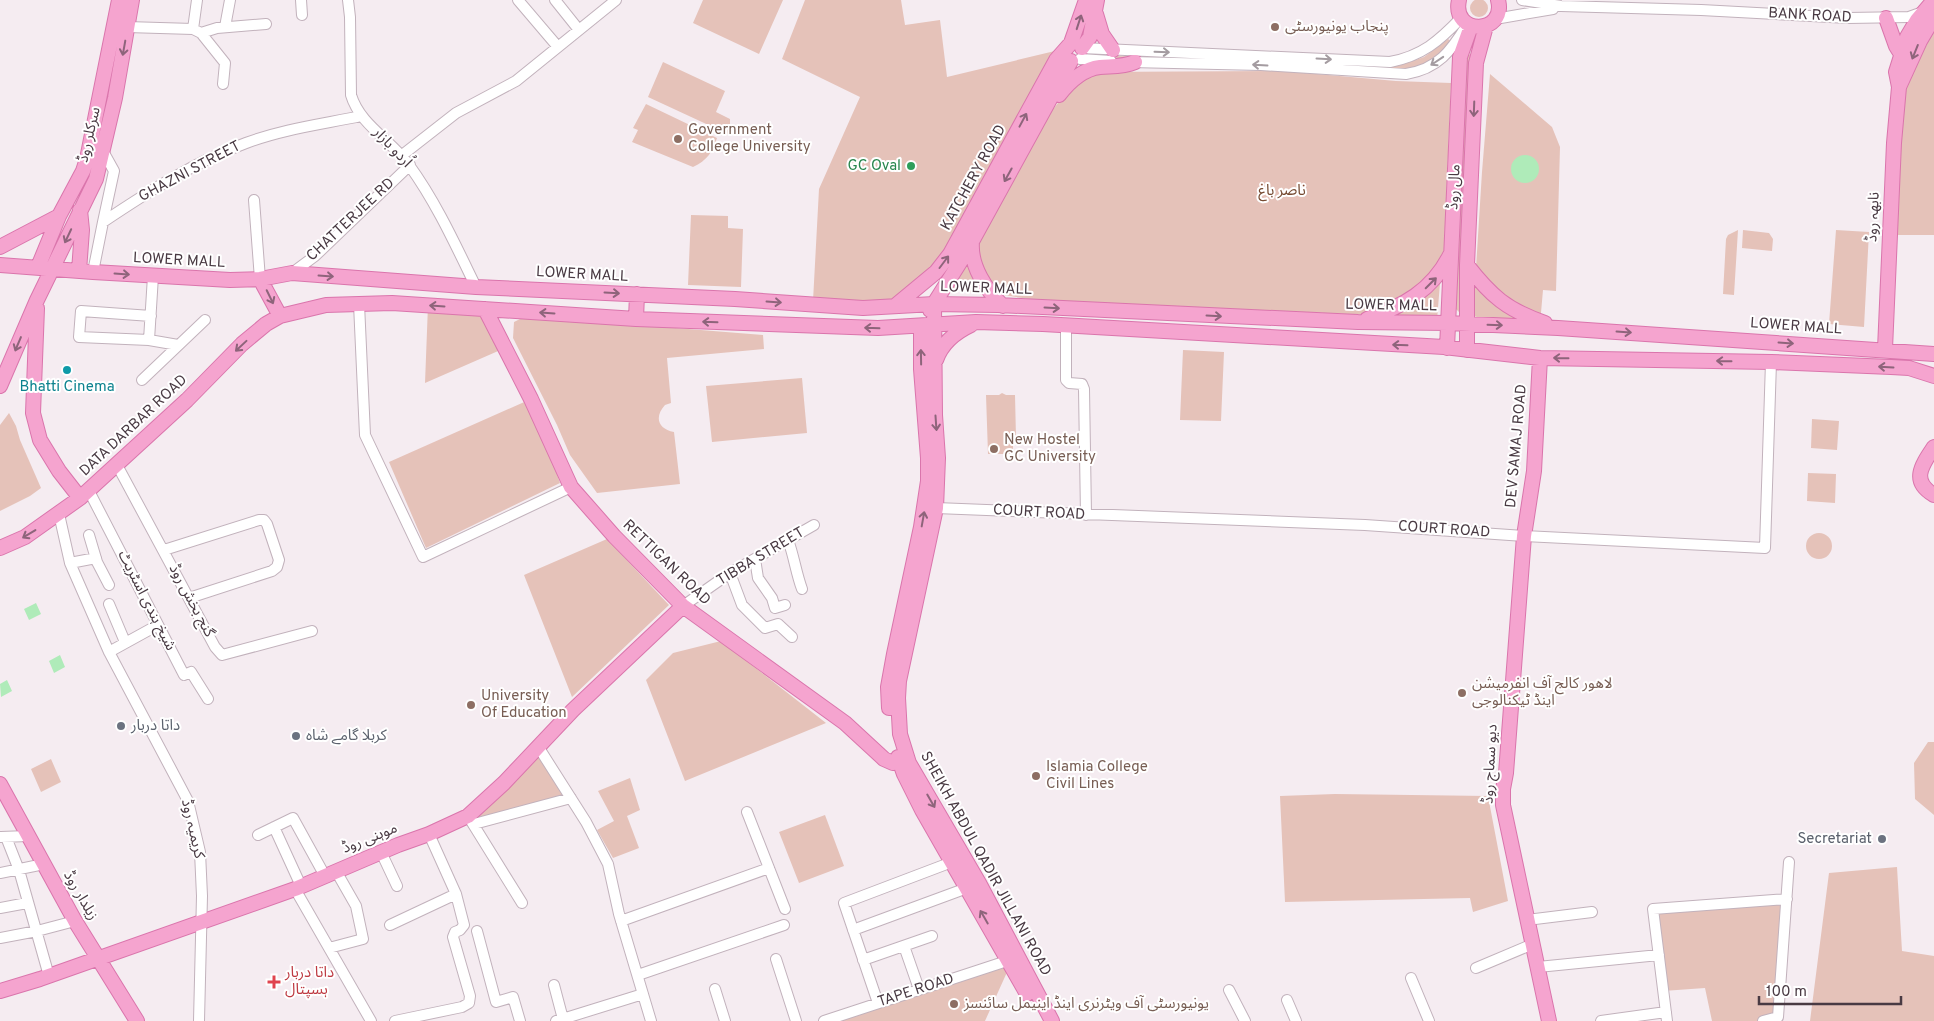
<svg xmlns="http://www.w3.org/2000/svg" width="1934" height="1021" viewBox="0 0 1934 1021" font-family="Overpass,'Noto Sans Arabic',sans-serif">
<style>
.green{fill:#e5c2b9}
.water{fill:#afebb9}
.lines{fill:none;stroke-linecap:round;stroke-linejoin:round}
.minor-casing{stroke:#c2b2bc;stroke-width:12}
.major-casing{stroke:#da75ac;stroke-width:16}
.minor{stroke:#fff;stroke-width:10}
.major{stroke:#f5a4cf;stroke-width:14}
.oneway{stroke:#8e647b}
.oneway2{stroke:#a49ca1}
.education-dot{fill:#8d6e63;stroke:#fff;stroke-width:2}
.leisure-dot{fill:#2e9e5b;stroke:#fff;stroke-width:2}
.culture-dot{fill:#0f9aa8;stroke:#fff;stroke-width:2}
.worship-dot{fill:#6b7280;stroke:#fff;stroke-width:2}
.health-dot{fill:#e0444e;stroke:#fff;stroke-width:2}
.labels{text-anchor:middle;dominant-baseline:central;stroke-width:4;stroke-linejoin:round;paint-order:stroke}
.street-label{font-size:15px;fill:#493a43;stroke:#fff}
.education-label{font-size:15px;fill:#785e54;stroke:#fff;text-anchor:start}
.leisure-label{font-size:15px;fill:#27864d;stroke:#fff;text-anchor:end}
.park-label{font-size:15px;fill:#764b32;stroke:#fff}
.culture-label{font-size:15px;fill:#0d838f;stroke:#fff}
.worship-label{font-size:15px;fill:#5b616d;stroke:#fff;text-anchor:start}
.health-label{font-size:15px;fill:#be3a42;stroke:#fff;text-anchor:start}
</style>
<rect width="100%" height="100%" fill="#f5ecf1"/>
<!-- green -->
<path class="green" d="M1470 8a9 9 0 1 1 18 0a9 9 0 1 1-18 0Z
M703,0H783L759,54L693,23Z
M805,0H901L905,25L940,20L947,77L1059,50L949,244L932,269L895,301H813L819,189L860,97L782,59Z
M1934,29V235H1890L1905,90Z
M1448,39L1452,42C1442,55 1424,65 1408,71L1092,59L1089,55L1398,66L1424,57Z
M1469,54L1471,56L1461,311L1459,312L1456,309L1467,56Z
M663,62L725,91L716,112L730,119V135L648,97Z
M1283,71L1396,81L1451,83L1444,251L1439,264L1424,284L1368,315L1035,300L1004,295L993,287L988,282L975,248L1045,119L1080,76L1091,72Z
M1490,74L1552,127L1560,147L1556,291L1543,290L1540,324L1485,319L1473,316L1482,172Z
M646,104L717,138C713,151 707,161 693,167L632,142L638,130L633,128Z
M691,215L728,216V228L743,229L741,287L688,285Z
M1738,230L1734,295L1723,294L1726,239L1728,235Z
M1743,230L1769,233L1773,239L1772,251L1742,248Z
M1836,230L1869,232L1864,327L1829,324Z
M969,251L970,272L981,291L978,294L949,287Z
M1437,283H1440L1437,320L1384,317Z
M428,305L485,309L505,348L425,383Z
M526,316L763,335L764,349L667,358L671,403L665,405C654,417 658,429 674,432L680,484L597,493L570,455L557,425L513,338L514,322Z
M1183,350L1224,352L1221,421L1180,420Z
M802,378L807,433L712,442L706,386Z
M1002,393L1006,395H1015L1016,438H1013V454H988L986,395H999Z
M531,399L560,483L426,548L389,462Z
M9,413L16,426L20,440L41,488L30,496L0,511V425Z
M1812,419L1839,421L1837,450L1811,448Z
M1808,473L1836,474L1835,503L1807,501Z
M1806 546a13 13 0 1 1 26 0a13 13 0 1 1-26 0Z
M607,539L669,605L572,697L524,575Z
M721,641L826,723L685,781L646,680L673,653Z
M1928,742H1934V815L1915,799L1914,763Z
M539,752L568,797L475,823L469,816Z
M51,759L61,782L41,792L31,769Z
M630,778L640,810L627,816L639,848L613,858L597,830L614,821L598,791Z
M1335,794L1488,796L1508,901L1473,912L1470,898L1285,902L1280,796Z
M825,815L844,866L799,883L779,832Z
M1897,867L1902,951L1934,956V1021H1810L1829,873Z
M1787,899L1778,1017L1763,1021H1712L1705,988L1663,991L1653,909Z
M1004,962L1008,970L985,1021H824Z"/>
<!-- water -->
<path class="water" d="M1511 169a14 14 0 1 1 28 0a14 14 0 1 1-28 0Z
M36,603L41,614L29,620L24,609Z
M60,655L65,667L54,673L49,661Z
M7,680L12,691L1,697L0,684Z"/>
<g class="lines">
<defs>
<path id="minor" d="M301,0L302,15
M348,0L350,17L351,95C360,125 391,140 409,165C436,202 456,246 476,287
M518,0L558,47
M555,0L579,30
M1522,0L1561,6L1701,10L1848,18L1909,17L1923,12
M1495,19L1553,9
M127,27L193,29L197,0
M225,27L230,0
M193,29L201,33L225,63L223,84
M201,33L217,28L266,24
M1082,48L1390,62C1422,56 1439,41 1461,18
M1080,59L1111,61
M1130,62L1261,65L1406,74C1438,69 1451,51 1467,25
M401,156L456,113L516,81L616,0
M254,200L260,279
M103,222L114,171L104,153
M93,272L103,222C148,192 194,162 246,143C283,129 323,124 361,116
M292,273L315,256L410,165
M359,304L365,435L423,557L571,487
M151,316L81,311L79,337L149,340L178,345
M1066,325V380L1069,383L1082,384L1084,389L1086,515
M149,340L153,276
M142,380L205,320
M117,465L215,647L222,655L312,631
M89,491L184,675L191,672L208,699
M936,508L1365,525L1524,536L1765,548L1771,362
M59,514L70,563L109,652L188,801L200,852L202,896L199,1021
M89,535L97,562L109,585
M788,540C794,556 796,573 802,589
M164,550L259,520H264L267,524L279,560L277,567L272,571L189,598
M755,559L758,578L772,598L775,608L785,605
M70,563L96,558
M730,573L742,605L765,628L778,624L792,637
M109,604L125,642
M683,606L730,573L814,525
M109,652L158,625
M539,748L586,822L608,864L619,914L651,1021
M747,812L785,909
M468,816L522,903
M474,824L571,798
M274,827L301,886
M258,835L293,818L325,876
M1,837L28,836
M6,837L19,870L49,976
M381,852L397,886
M0,873L44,864
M295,889L371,1021
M0,908L27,903
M1527,920L1592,912
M621,921L769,868
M390,925L456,894
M853,930L967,888
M477,931L496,1002L513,997L520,1021
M0,938L37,931L75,921
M904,946L919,989
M329,948L363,939L356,906L336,871
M776,959L796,1021
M863,960L932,936
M1538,967L1659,955
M1476,968L1533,944
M638,975L784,925
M1411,978L1429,1021
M554,985L563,1019
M715,989L725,1021
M1229,990L1245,1021
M1287,1000L1296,1021
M878,1003L844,903L952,862
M395,1021L462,1007L469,1003L470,996L453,937L455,932L460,930L464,925L456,894L429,834
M556,1021L643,994
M824,1021L1013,959
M1601,1021L1666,1012
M1667,1021L1653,909L1787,899
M1763,1021L1778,1017L1789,862"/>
<path id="major" d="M1459,0C1451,36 1507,35 1498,0
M1096,14L1102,34L1113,50
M1886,18L1896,46L1901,54
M1082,48L1090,37L1097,0
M1899,87L1920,41L1934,17
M1059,95C1069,82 1083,69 1100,67C1113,66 1123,67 1135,62
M972,242C970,266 986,290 1003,306
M0,247L59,216
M0,265L93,272L230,280L260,279L292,273L476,287L735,299L863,308L934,304L998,305L1358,322L1449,323L1558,328L1934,354
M1467,265C1491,296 1507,310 1545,323
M38,267L59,216L83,171L87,159L119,0
M79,271L82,230L80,210
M260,279L280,316
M934,304L935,415L938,458L936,508L899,681L898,698L900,734L909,763L979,883L1052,1021
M895,306L936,272L950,254L1056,60L1071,43L1086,0
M37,308L33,413L40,440L59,471L80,498
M485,309L531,399L571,487L614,536L683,606L845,723L884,759L893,763L906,759
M930,310L964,256L1071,61
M636,319L637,294
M1367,319C1403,306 1432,291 1450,255
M1447,348L1460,57L1471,26
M1885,349L1894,143L1899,87L1896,72L1907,37L1917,20L1934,0
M1467,350V265L1476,63L1486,26
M1540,358L1534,471L1524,536L1506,773L1503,789V805L1549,1021
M936,360C942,343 956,332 971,325
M0,386L37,300L96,179L115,98L132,0
M1934,447C1922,465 1910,481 1934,495
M0,548L25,537L80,498L187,400L242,344L266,324L280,316L326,305L392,303L636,319L878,328L976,322L1043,324L1444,347L1540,358L1771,362L1891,367L1909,368L1934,376
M889,708L888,687L894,654L921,527L928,481V458L921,369V326
M898,757L904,774L922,810L1027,994
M0,784L75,921L137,1021
M0,991L40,979L295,889L398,845L429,834L468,816L504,783L573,710L683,606"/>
</defs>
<!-- minor casing -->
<use href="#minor" class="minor-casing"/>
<!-- major casing -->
<use href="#major" class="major-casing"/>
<!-- minor -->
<use href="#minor" class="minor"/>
<!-- major -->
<use href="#major" class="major"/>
</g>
<!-- one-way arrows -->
<defs><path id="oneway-shaft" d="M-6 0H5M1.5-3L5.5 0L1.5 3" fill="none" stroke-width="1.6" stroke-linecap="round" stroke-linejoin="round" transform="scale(1.25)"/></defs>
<g class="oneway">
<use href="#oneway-shaft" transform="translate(1079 22) rotate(-72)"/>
<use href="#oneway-shaft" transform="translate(124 48) rotate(100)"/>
<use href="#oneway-shaft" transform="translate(1915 52) rotate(112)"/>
<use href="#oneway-shaft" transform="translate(1474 109) rotate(92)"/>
<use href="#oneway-shaft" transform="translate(1023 120) rotate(-62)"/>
<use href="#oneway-shaft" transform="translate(1008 175) rotate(119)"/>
<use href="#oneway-shaft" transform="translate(68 236) rotate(115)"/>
<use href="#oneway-shaft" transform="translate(944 262) rotate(-53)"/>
<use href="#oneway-shaft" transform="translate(122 274) rotate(4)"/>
<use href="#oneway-shaft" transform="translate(326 276) rotate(4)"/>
<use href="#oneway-shaft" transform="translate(1431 283) rotate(-45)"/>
<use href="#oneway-shaft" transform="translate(612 293) rotate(3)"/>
<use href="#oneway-shaft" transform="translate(270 297) rotate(64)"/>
<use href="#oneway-shaft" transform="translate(774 302) rotate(4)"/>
<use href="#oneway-shaft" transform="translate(437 306) rotate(-176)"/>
<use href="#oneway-shaft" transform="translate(1052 308) rotate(3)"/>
<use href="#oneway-shaft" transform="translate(547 313) rotate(-176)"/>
<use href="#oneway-shaft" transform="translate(1214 316) rotate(3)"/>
<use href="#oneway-shaft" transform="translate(710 322) rotate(-178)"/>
<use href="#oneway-shaft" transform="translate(1495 325) rotate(2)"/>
<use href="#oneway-shaft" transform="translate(872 328) rotate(-178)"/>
<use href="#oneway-shaft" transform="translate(1624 332) rotate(4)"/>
<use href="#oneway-shaft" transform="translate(1786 343) rotate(4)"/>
<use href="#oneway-shaft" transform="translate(18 344) rotate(113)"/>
<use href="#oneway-shaft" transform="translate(1400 345) rotate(-178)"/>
<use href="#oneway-shaft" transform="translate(241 346) rotate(137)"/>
<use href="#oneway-shaft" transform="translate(921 357) rotate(-91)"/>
<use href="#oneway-shaft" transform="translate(1561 358) rotate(-179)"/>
<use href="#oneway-shaft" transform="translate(1724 361) rotate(-179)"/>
<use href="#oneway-shaft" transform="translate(1886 367) rotate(-177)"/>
<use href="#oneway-shaft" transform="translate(936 423) rotate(86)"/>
<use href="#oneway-shaft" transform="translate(923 519) rotate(-80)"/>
<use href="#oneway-shaft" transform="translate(29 534) rotate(149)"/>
<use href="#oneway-shaft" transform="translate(931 801) rotate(60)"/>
<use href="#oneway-shaft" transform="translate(984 917) rotate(-120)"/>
</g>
<g class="oneway2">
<use href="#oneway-shaft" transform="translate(1162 52) rotate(2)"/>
<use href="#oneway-shaft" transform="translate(1324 59) rotate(3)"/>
<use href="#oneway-shaft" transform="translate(1437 61) rotate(146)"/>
<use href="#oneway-shaft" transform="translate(1260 65) rotate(-177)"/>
</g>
<!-- markers -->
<g class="education-dot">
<circle cx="1275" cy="27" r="5"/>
<circle cx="678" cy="139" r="5"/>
<circle cx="994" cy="449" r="5"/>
<circle cx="1462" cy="693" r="5"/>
<circle cx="471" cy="705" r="5"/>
<circle cx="1036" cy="776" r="5"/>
<circle cx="954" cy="1004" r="5"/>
</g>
<circle class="leisure-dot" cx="911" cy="166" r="5"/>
<circle class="culture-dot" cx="67" cy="370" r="5"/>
<g class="worship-dot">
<circle cx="121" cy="726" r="5"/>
<circle cx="296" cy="736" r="5"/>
<circle cx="1882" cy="839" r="5"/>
</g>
<path class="health-dot" d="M271.5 974.5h5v5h5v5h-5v5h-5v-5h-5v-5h5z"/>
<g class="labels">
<!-- street labels -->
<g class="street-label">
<text transform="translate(1810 16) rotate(3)">BANK ROAD</text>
<text transform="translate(90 135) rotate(-77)">سرکلر روڈ</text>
<text transform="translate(392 148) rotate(47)">اُردو بازار</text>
<text transform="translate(190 172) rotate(-28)">GHAZNI STREET</text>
<text transform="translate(974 178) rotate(-61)">KATCHERY ROAD</text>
<text transform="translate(1455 187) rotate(-87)">مال روڈ</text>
<text transform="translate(1874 217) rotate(-87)">نابھہ روڈ</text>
<text transform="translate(351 220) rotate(-43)">CHATTERJEE RD</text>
<text transform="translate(179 261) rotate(3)">LOWER MALL</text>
<text transform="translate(582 275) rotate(3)">LOWER MALL</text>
<text transform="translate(986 289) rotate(2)">LOWER MALL</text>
<text transform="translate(1391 306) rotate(1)">LOWER MALL</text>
<text transform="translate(1796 327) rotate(4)">LOWER MALL</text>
<text transform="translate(134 426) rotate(-43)">DATA DARBAR ROAD</text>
<text transform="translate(1517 446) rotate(-85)">DEV SAMAJ ROAD</text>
<text transform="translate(1039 513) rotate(3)">COURT ROAD</text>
<text transform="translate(1444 530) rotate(4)">COURT ROAD</text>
<text transform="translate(761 557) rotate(-31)">TIBBA STREET</text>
<text transform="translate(666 563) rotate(44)">RETTIGAN ROAD</text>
<text transform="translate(146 601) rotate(63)">شیخ ہندی اسٹریٹ</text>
<text transform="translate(191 601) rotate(62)">گنج بخش روڈ</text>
<text transform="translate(1491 764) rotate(-87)">دیو سماج روڈ</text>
<text transform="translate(192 829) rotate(77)">کریمیہ روڈ</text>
<text transform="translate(370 839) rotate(-22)">موہنی روڈ</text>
<text transform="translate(985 864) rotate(61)">SHEIKH ABDUL QADIR JILLANI ROAD</text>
<text transform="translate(80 896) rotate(60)">زیلدار روڈ</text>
<text transform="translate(916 991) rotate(-18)">TAPE ROAD</text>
</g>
<!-- education labels -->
<g class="education-label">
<text x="1285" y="27">پنجاب یونیورسٹی</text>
<text x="688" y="130">Government<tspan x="688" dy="17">College University</tspan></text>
<text x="1004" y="440">New Hostel<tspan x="1004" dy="17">GC University</tspan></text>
<text x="1472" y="684">لاھور کالج آف انفرمیشن<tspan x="1472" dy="17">اینڈ ٹیکنالوجی</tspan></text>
<text x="481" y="696">University<tspan x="481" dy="17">Of Education</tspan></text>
<text x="1046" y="767">Islamia College<tspan x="1046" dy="17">Civil Lines</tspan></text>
<text x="964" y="1004">یونیورسٹی آف ویٹرنری اینڈ اینیمل سائنسز</text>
</g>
<!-- leisure labels -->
<g class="leisure-label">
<text x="901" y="166">GC Oval</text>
</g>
<!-- park labels -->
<g class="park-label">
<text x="1282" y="191">ناصر باغ</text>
</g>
<!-- culture labels -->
<g class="culture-label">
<text x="67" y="387">Bhatti Cinema</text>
</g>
<!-- worship labels -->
<g class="worship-label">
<text x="131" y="726">داتا دربار</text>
<text x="306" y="736">کربلا گامے شاہ</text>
<text x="1872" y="839" text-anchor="end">Secretariat</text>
</g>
<!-- health labels -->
<g class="health-label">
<text x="285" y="973">داتا دربار<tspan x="285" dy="17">ہسپتال</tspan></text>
</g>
</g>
<!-- scale -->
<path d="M1759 996v8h142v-8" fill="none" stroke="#493a43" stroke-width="2.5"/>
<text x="1766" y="996" font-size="15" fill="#493a43" stroke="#ffffff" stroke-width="4" paint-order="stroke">100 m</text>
</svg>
